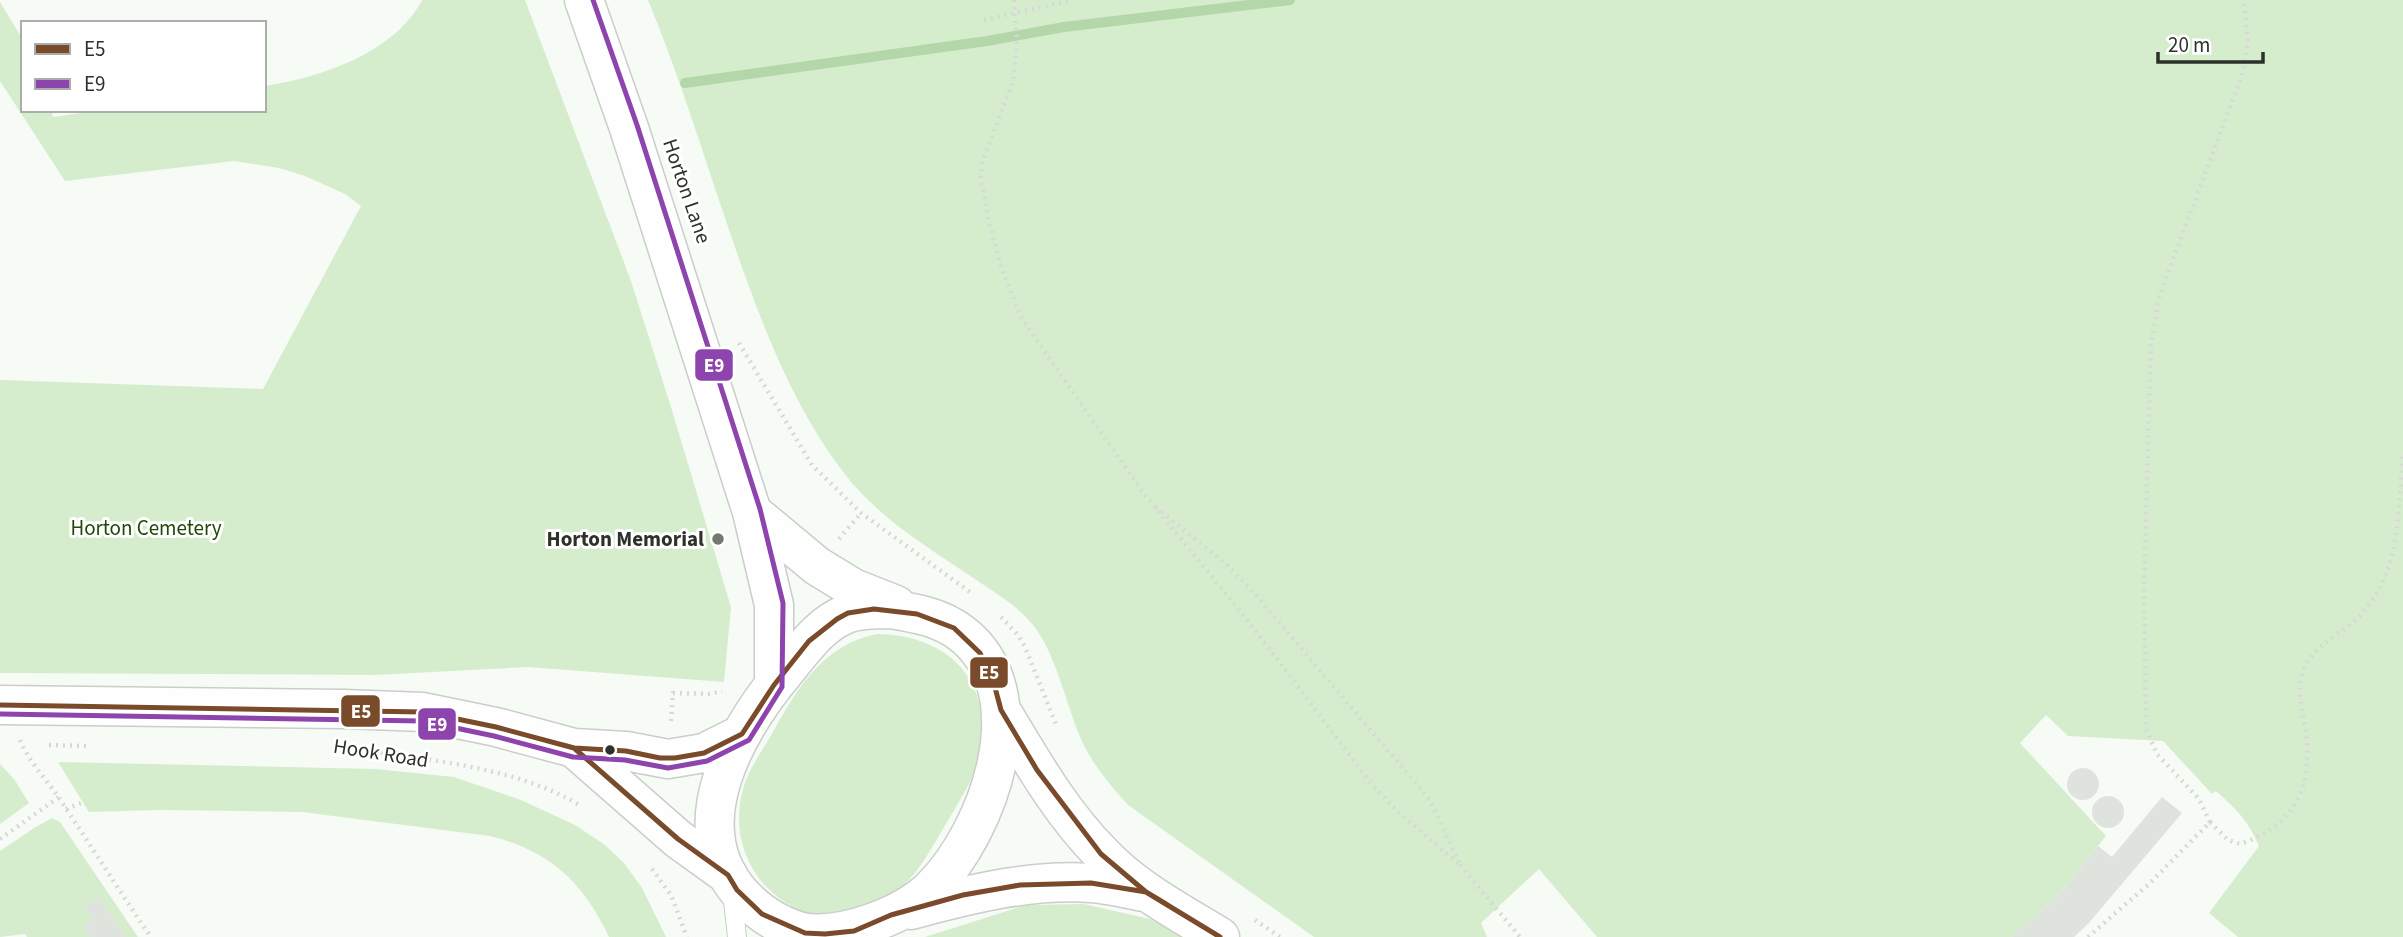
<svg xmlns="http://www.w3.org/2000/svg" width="2403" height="937" viewBox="0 0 2403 937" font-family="'Source Sans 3',sans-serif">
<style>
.green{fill:#d5edcd}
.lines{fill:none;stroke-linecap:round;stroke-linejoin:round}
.stream{stroke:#b4d7a9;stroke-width:10}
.building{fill:#dfe3dd}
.lane-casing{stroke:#c9cec8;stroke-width:20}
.secondary-casing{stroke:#c9cec8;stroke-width:41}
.path{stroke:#d7d8d6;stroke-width:4.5;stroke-dasharray:2 5;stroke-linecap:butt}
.lane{stroke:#fefefe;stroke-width:18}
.secondary{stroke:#fefefe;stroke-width:38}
.bus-1-casing{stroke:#fff;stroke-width:10}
.bus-2-casing{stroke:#fff;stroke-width:10}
.bus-1{stroke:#7a4b2a;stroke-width:5}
.bus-2{stroke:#8e44ad;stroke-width:5}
.poi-dot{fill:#737871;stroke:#fff;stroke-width:2.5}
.bus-dot{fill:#2c322a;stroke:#fff;stroke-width:2.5}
.labels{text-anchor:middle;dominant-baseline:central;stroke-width:6;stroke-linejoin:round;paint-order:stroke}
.street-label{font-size:21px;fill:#2c322a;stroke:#fff}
.park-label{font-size:21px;fill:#1e4907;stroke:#fff}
.poi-label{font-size:21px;font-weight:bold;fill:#2c322a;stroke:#fff;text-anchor:end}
.line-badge{stroke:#fff;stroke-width:2.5}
.badge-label{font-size:19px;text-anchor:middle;font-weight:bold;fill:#fff}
</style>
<rect width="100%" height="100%" fill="#f7fbf6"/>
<!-- green -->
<path class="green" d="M422,0H525L631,281L671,407L731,607L724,682L528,667L375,675L0,673V380L263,389L361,206L345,194L305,176L279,168L234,161L65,181L0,81V2L23,40V110H51L53,117L100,110H264V86C319,78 395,53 422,0Z
M648,0H2403V937H2238L2209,913L2259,846C2247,819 2237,810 2216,791L2212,794L2163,741L2068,736L2046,715L2020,743L2106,836L2058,896L2011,937H1597L1539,869L1481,923L1487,937H1314L1128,805C1109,784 1092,764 1080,737C1066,703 1055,652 1033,625C1017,605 995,593 975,579C929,548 878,518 844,473C789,401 758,314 729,230C703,153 679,75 648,0Z
M878,634C940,635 988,672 981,738C980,747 981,757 978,765C968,788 953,812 940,834C925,860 912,881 888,900C885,903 880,908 876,910C869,912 820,916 813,915C808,914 802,912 798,909C751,888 728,836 744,786C750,767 764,748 774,730C798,687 825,643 878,634Z
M58,762L376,769L454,777L521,800L575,825L605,845L624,863L642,888L666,937H609C583,882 550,851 490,836L302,812L160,810L89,812Z
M0,764L14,779L29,803L0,824Z
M52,818L60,822L138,937H27L25,934L0,937V851L34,828Z
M1084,904L1150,919L1186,937H925L1026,905Z"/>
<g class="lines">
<!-- stream -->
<path class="stream" d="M685,83L987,41L1064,27L1290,0"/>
</g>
<!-- building -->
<path class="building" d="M2067 784a16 16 0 1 1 32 0a16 16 0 1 1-32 0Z
M2092 812a16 16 0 1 1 32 0a16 16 0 1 1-32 0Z
M2162,797L2182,813L2088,924L2074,937H2011L2058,896L2098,846L2112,857Z
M98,897L127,937H91L83,926L92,919L84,907Z"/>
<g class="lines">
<defs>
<path id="lane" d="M732,892L737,937"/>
<path id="secondary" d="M584,0L629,128L752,512L774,605V685
M752,512L817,566L853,588L896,605
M891,609C915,613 940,617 961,633C1039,692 989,831 932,888C904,916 845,937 806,933C781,927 760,914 743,896C678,827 738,727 787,669C804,648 822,622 849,613C862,609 877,609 891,609Z
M0,705L344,709L423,712L496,727L574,748L626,751L668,759L704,753L742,734
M1001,710C1031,760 1061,813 1102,854C1135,889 1179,912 1220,937
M574,748L678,839L728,875
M911,910C969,894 1030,879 1091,883C1109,884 1127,889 1144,892"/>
</defs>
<!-- lane casing -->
<use href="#lane" class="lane-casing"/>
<!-- secondary casing -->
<use href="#secondary" class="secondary-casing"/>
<!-- path -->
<path class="path" d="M1014,0L1017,42L1013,81L982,163L981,177L989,223L1002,269L1022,319L1139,487L1154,506L1249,622L1370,782L1397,811L1460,865L1430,800L1255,594L1225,563L1154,506
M984,20L1073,0
M739,343L812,465L861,513L970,592
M839,539L861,513
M1001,617L1018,635L1025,647L1057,727
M671,721L673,693L710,694L722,691
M20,740C29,762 46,779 59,798C90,844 119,891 151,937
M49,745L86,746
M360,749C435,762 511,766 578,804
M66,809L86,801
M2210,822L2199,799L2157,754L2146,729L2144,587L2151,344L2159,297L2242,75L2248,43L2244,0
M0,839L59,797
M1460,865L1520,937
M652,869L671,895L687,937
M1255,920L1280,937
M2088,937L2149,884L2210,822L2228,840L2240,844C2297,824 2314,785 2305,727C2302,707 2296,689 2304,670C2313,646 2339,635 2357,619C2403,571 2397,516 2403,454"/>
<!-- lane -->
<use href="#lane" class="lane"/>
<!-- secondary -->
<use href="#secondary" class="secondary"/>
<defs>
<path id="bus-1" d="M0,705L423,712L496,727L574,748L626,751L660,758H675L704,753L742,734L774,685L809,641L837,619L848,613L874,609L917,614L954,628L980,653L993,680L1001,710L1037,770L1101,854L1146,892L1220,937
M563,745L574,748L678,839L728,875L737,890L762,914L805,933L825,934L854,931L891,915L963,895L1020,885L1091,883L1146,892L1166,904"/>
<path id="bus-2" d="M0,714L422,721L494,736L573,757L625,760L668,768L707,761L749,740L782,687L783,603L760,509L637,125L593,0"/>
</defs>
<!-- bus-1 casing -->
<use href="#bus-1" class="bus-1-casing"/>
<!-- bus-2 casing -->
<use href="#bus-2" class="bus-2-casing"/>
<!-- bus-1 -->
<use href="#bus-1" class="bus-1"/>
<!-- bus-2 -->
<use href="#bus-2" class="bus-2"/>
</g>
<!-- markers -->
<circle class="poi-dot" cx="718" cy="539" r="7"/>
<circle class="bus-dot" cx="610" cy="750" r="6"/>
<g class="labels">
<!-- street labels -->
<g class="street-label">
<text transform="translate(687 191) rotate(71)">Horton Lane</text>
<text transform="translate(381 753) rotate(9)">Hook Road</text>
</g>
<!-- park labels -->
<g class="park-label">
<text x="146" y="528">Horton Cemetery</text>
</g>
<!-- poi labels -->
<g class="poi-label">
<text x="704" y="539">Horton Memorial</text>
</g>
</g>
<g class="line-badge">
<rect x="694" y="348" width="40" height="34" rx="7" fill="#8e44ad"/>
<rect x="969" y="656" width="40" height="33" rx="7" fill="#7a4b2a"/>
<rect x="340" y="694" width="41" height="34" rx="7" fill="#7a4b2a"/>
<rect x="417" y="707" width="40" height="34" rx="7" fill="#8e44ad"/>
</g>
<g class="badge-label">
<text x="714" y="372">E9</text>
<text x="989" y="679">E5</text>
<text x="361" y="718">E5</text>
<text x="437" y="731">E9</text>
</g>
<!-- legend -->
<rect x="21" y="21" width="245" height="91" fill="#ffffff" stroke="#abadaa" stroke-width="2"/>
<rect x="35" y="44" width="35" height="10" fill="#7a4b2a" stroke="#abadaa" stroke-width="2"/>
<text x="84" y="56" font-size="21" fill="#2c322a">E5</text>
<rect x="35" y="79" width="35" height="10" fill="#8e44ad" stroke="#abadaa" stroke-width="2"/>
<text x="84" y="91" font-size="21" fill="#2c322a">E9</text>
<!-- scale -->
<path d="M2158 52v10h105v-10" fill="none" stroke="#2c322a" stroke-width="3.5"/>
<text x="2168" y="52" font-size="21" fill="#2c322a" stroke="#ffffff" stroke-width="5" paint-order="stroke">20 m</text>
</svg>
